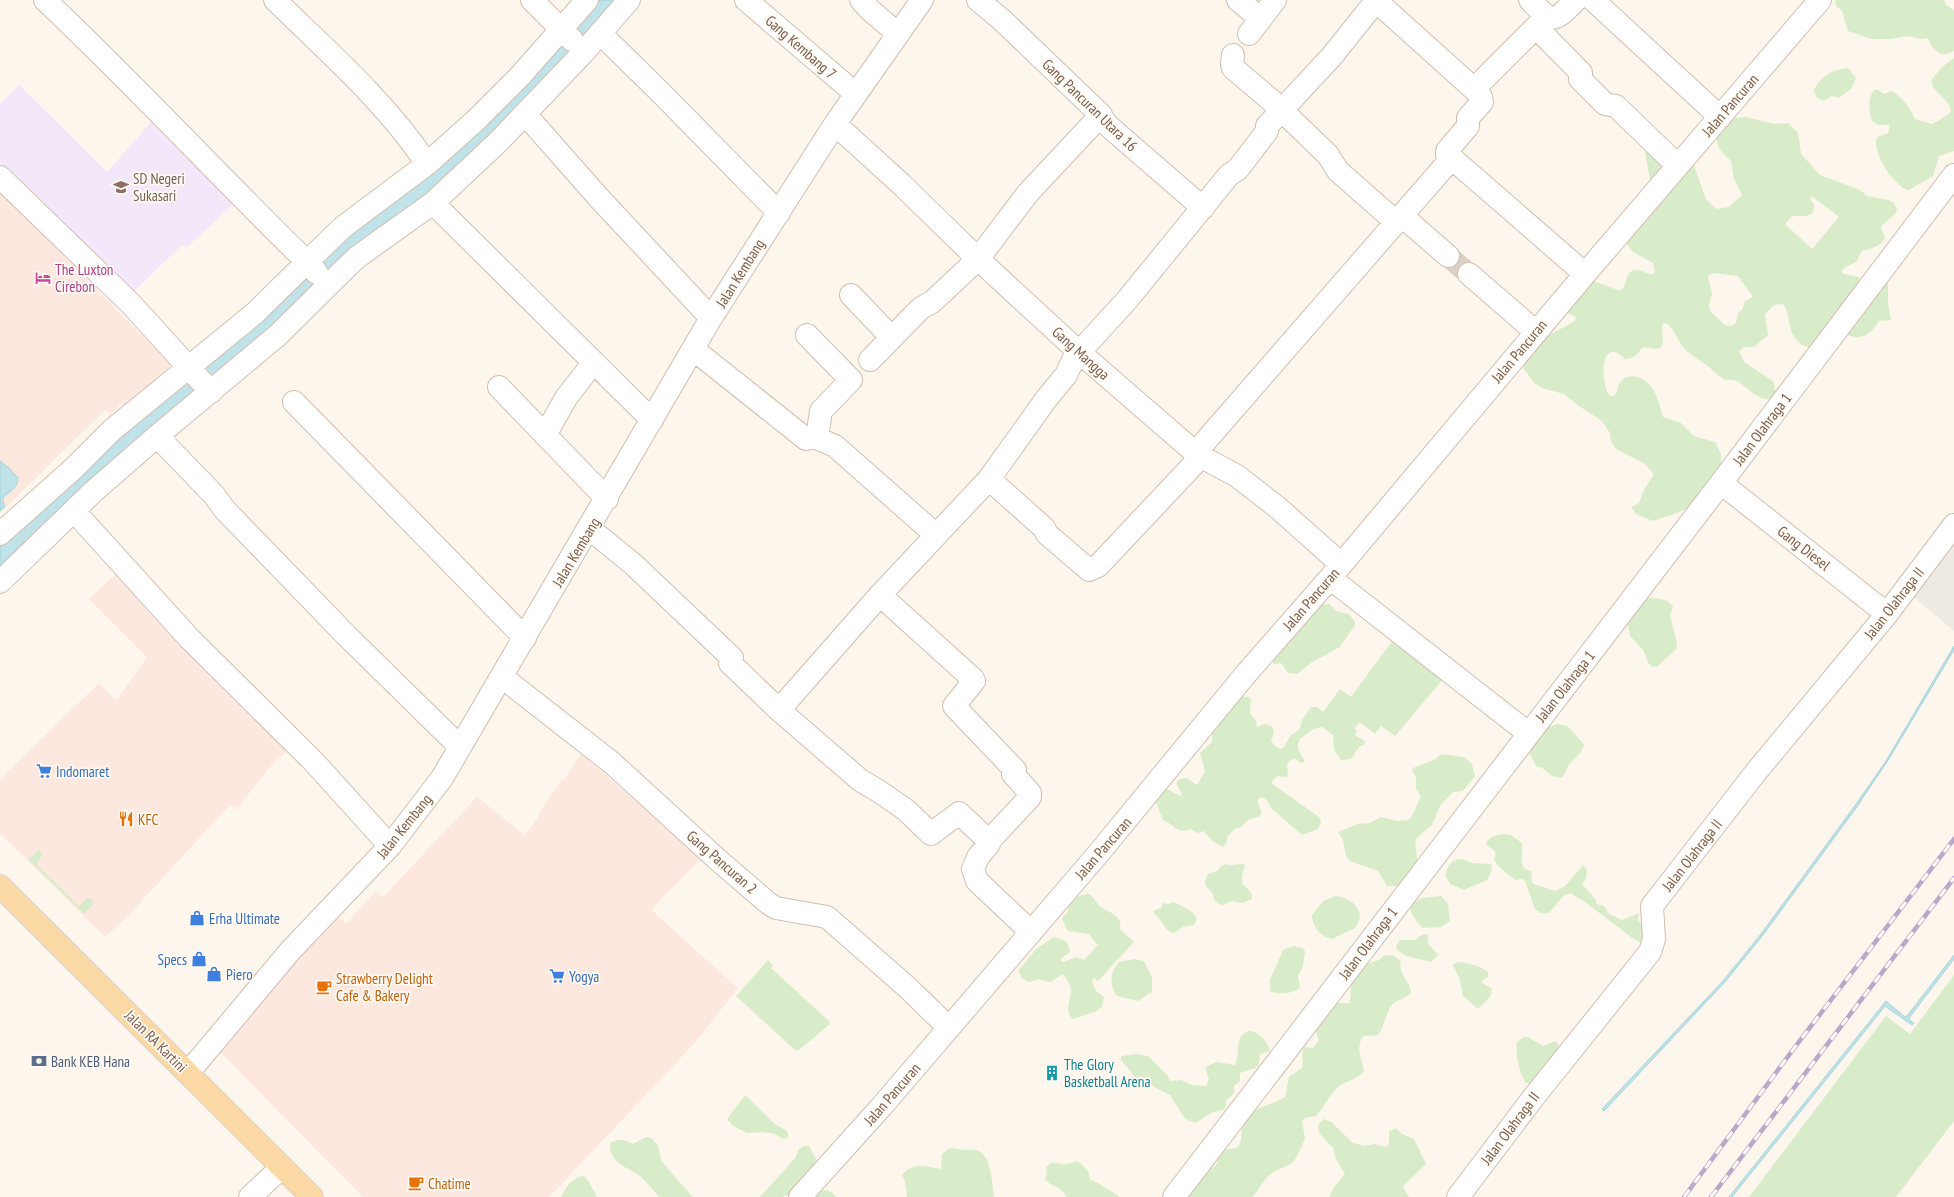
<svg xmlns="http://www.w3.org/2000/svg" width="1954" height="1197" viewBox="0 0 1954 1197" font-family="'PT Sans Narrow',sans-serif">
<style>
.commercial{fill:#fde8e0}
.industrial{fill:#efe9e4}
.education{fill:#f3e8fa}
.green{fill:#d8ecc9;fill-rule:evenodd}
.water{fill:#bfe3e8;stroke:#a5d3da}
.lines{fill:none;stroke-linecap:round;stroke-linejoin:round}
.minor-tunnel{stroke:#dcd0c4;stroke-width:22;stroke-dasharray:22 11;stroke-linecap:butt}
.minor-casing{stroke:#d1beb0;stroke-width:24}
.major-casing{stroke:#dad1cd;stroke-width:24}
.minor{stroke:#fff;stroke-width:22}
.major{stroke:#fbd9a5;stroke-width:22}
.rail-casing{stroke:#b9a8c9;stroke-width:4.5}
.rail{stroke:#fffaf3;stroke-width:3;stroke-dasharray:9;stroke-linecap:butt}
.labels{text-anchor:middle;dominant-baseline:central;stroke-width:3.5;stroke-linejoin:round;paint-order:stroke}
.street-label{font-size:15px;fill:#7a5c4d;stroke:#fffaf3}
.education-label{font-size:15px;fill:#785e54;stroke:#fffaf3;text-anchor:start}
.hotel-label{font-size:15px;fill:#b23c85;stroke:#fffaf3;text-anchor:start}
.shop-label{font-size:15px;fill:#366cbe;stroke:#fffaf3;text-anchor:start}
.food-label{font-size:15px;fill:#c56008;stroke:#fffaf3;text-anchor:start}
.service-label{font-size:15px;fill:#4e5e75;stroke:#fffaf3;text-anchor:start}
.culture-label{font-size:15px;fill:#0d838f;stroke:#fffaf3;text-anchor:start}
</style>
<rect width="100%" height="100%" fill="#fdf6ec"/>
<!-- commercial -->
<path class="commercial" d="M0,191L171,365L126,409L121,404L110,415L105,410L0,513Z
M119,571L289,748L270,767L236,810L231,805L222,813L127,917L105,937L0,833V779L99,683L116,701L147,657L89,599Z
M581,754L701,858L651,910L738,988L693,1045L549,1197H363L219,1051L277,983L302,957L297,951L333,912L346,924L376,891L383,897L477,797L525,835L540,815L538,814L562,779L564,780Z"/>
<!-- industrial -->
<path class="industrial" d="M1954,537V631L1910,594Z"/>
<!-- education -->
<path class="education" d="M19,85L107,172L155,118L236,202L186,248L182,245L131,294L0,166V104Z"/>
<!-- green -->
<path class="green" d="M1836,0H1944L1946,5L1954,10V51C1941,59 1932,50 1928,38L1922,39L1907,36L1890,39H1872L1848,31L1842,11L1836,6Z
M1954,58V151L1939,156L1933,176L1909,190C1894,188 1871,150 1877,137L1888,133L1890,125H1878L1872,121C1869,111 1867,99 1874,90H1878L1884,94L1892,91C1903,98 1909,107 1915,119L1932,124L1946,116L1951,111C1949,97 1929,91 1932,79L1942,67Z
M1848,68L1856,78L1852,88L1839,98L1832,96L1823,101L1816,97L1814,90C1821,76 1832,69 1848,68Z
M1746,117L1774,124L1788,123L1798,133L1801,154L1820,175L1860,190L1867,196L1888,200L1894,203L1897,209L1895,214L1881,226L1885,238C1880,247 1872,248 1862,251L1856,262L1845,267L1841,272L1844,274L1859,277L1860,292L1866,308L1871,304V295L1885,282L1888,283V302L1891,320L1879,321C1868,338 1859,341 1841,332C1827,341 1808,357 1795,338C1793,335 1791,331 1790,327C1788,319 1789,311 1783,304L1774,305L1765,314L1768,335L1754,347H1744L1739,351L1744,362L1773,381L1776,393C1766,410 1747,386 1737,381C1732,379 1726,381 1722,378C1718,376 1714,371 1710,368C1702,361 1694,358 1686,350C1677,342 1675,329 1666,323L1662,325L1663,344L1661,348L1656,349L1643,347C1637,354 1635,359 1625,359C1599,333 1600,385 1610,396L1615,395C1618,390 1618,384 1621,381C1634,369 1651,382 1656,395C1659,402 1661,410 1663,417L1681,423L1694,436L1715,442L1721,454V464L1688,509L1653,521L1636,514L1631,507L1639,503L1644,490L1654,474L1645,464L1616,449L1611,442L1610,433L1602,421L1579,406L1564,394L1542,388L1534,383L1523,368L1527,360L1544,338L1575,321L1576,317L1563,311L1585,278L1621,291C1628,284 1624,270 1637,270C1642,270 1647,274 1653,274L1655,272L1653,263L1633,252L1622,238L1650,199V180L1645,153L1647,149L1693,163L1706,199L1716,209L1729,207L1742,195L1734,179L1731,161L1721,151L1717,143V138L1719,129L1732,118ZM1812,196L1839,217L1812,249L1785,224L1792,216H1806L1813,213L1814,205L1810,199ZM1713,273L1738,276L1753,297L1745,301L1742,310L1738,313L1736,323L1731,326L1725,325L1710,311L1709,305L1712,294L1708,276Z
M1646,597L1666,600L1673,606L1670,615L1677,644L1676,649L1658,666L1653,667L1649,664L1643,650L1630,636L1627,622Z
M1329,604L1338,612L1349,614L1355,622V625L1340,647L1312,662L1297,674L1288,673L1281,663L1274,664L1269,656L1319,605Z
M1395,637L1445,677L1395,736L1381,726L1375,734L1360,722L1354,729L1357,731L1355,735L1365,741V744L1359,747L1351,759L1341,760L1334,750L1333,735L1322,727L1313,729L1300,739L1298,744V749L1305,762L1301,763L1295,759L1290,760L1287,764L1288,777L1277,776L1271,783L1319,817L1321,822L1318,829L1302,835L1271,808L1267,800L1261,797L1257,801L1262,813L1260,816L1248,820L1241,827L1235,829L1227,837V841L1223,847L1212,841L1204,831L1198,833L1190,829C1177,835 1174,824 1163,820L1155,800L1163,787L1181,796L1182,794L1176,783L1180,779L1186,778L1197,785L1205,771L1200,753L1212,742V732L1240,697H1249L1251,700L1250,713L1256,721L1257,727L1265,724L1271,726L1274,731L1271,741L1275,746L1281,749L1284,747L1290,736L1300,729L1302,720L1311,707H1317L1323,712L1340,689L1351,697Z
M1557,724L1567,726L1584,744C1582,754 1574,758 1568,766C1565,771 1566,774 1561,778L1552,776L1541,767H1537L1527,750L1544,729Z
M1441,754L1464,757L1472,764L1475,776L1463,791L1453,792L1451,794L1440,806L1432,825L1419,836L1415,841L1418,865L1400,886H1387L1378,871L1350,861L1346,856L1343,840L1338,832L1357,824L1370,823L1381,817L1397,821L1409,820C1415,813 1416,805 1421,797L1416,789V777L1412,771L1413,768L1434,760Z
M1504,834L1511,835L1522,843C1524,853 1516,869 1531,871L1532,882L1534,884L1555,891L1565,886L1583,865L1587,870L1586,878L1582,884L1596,900V904L1604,906L1609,914L1622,920L1639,913L1638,920L1649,934L1642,943L1635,940L1585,902L1570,893L1563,896L1549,913H1541L1535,909L1525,881L1522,879L1515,880L1498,866L1494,860C1498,849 1493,851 1486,844C1489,836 1496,835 1504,834Z
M39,850L43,854L36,864L79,906L87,898L92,899L93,905L84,914L28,859Z
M1462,859L1472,863L1491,864L1492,870L1487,880L1464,890L1450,884L1445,875C1448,865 1450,860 1462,859Z
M1226,864C1234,867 1239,862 1245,865L1242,876V883L1252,894V899L1243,903L1231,901L1223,905L1218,904L1214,899L1213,894L1206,886L1205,881L1208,874L1217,871L1221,866Z
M1089,894C1094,897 1096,903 1100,906C1109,913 1123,915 1120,929L1134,942L1098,981L1094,978L1092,982L1096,991L1104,997L1102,1007L1094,1012L1073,1019C1062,1010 1074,996 1070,985C1069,981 1065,978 1063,974L1050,982L1038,979L1029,982L1023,979L1018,971L1036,949L1054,937L1066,941L1070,950L1069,953L1061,958V961L1063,962L1076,957L1084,960L1098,945L1089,934L1068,931L1062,919L1068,911V901L1082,895Z
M1336,896C1349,898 1359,904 1360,918L1355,928L1332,939C1321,937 1312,927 1312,915L1323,901Z
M1441,896L1448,904L1450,921L1441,927L1423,928C1417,922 1410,914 1410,906L1422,898Z
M1174,902L1191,911L1197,918L1194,925L1183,927L1174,933L1167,930L1161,921L1154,913L1153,911L1161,908L1163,903L1169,904Z
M1424,934L1428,935V944L1438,955L1431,962L1406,956L1397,950L1396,946L1400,940H1414Z
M1294,946L1302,948L1305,951L1303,966L1298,976L1300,987C1294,994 1277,995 1270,991V980L1283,950Z
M1385,955L1394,956L1401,961C1397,974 1410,980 1411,992C1407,1000 1396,999 1391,1006C1387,1012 1381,1033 1379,1034C1374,1037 1368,1035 1363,1036C1355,1049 1362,1058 1364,1071C1359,1079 1345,1081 1337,1088C1328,1096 1324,1108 1316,1116L1305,1118L1302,1121L1305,1139L1296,1158L1291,1164L1275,1171L1267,1177L1253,1197H1179L1201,1171L1214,1167L1216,1165L1221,1153L1228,1149L1237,1148C1244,1140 1239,1132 1244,1122C1251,1106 1272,1106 1285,1097L1289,1077L1303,1067L1302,1055L1304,1047L1313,1048L1319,1041L1315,1029L1334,1003H1350L1351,983L1367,964L1379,960Z
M1135,959L1144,961L1152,977V993H1149L1139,1001L1117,996C1109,985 1110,972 1119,962Z
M768,960L773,965L771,968L829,1021L830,1024L799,1050L796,1051L736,996Z
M1457,962C1468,963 1479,965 1488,972V977L1481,982L1492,989L1490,997L1478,1009L1463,996L1460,980L1453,965Z
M1954,975V1121L1896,1197H1749L1886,1016L1910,1034Z
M1249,1031C1259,1031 1268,1042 1270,1051L1260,1054L1259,1065L1256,1068L1240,1073V1081L1234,1086V1093L1226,1101L1225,1109L1211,1113L1196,1123L1189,1121L1184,1117L1170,1095L1154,1087L1146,1079L1135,1077L1121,1060V1056L1136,1054L1148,1056L1167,1075L1170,1081L1181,1080L1191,1085L1206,1086L1209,1080L1206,1070L1207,1066L1217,1062L1235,1065C1241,1053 1233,1036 1249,1031Z
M1524,1037H1528L1543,1046L1555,1041L1559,1045L1556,1052L1557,1056L1534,1084L1526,1083C1519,1073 1515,1053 1517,1042Z
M745,1095L775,1124L787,1131L789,1137L783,1139L775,1134L763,1132L747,1133L733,1126L727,1119Z
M1324,1119L1331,1122L1353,1143L1365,1146L1374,1144L1386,1147L1389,1144V1131L1396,1128L1402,1134L1414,1139L1426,1164L1404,1185V1189L1409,1197H1329L1334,1187L1345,1174L1335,1157L1334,1149L1319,1133L1318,1125Z
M646,1137L651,1138L658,1145L661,1160L667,1168L693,1197H659C653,1190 647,1182 640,1176C627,1167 608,1162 610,1143C619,1138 625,1140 633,1144Z
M804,1146H809L816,1159C811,1176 799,1170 798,1192L790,1197L785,1195L783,1197H760L795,1158L799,1149Z
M955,1148C963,1151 969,1149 976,1150C992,1153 992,1185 994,1197H907L905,1181L902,1175C913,1161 927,1167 941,1169L942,1154L948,1149Z
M1078,1161L1088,1171L1090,1179C1101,1185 1110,1190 1120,1197H1067L1059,1188L1050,1184L1045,1179L1047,1174L1046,1167C1052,1162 1053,1162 1061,1164C1066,1165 1074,1162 1078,1161Z
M584,1176L589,1182L597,1197H561C566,1187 572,1177 584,1176Z
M827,1190L833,1193L836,1197H811L819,1191Z"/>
<!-- water -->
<path class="water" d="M597,0H619L481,148L308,294L0,572V547Z
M0,461L9,468L18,478C17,490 10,490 3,498V502L5,506L0,511Z
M1954,646V650L1887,762L1856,808L1763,935L1724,983L1604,1111L1602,1109L1723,981L1761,934L1854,807L1886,761Z
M1954,955V959L1909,1018V1020L1914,1023L1912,1025L1885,1006L1732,1197H1729L1886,1001L1905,1017L1907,1016Z"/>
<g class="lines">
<!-- minor-tunnel -->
<path class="minor-tunnel" d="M1448,256L1469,274"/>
<defs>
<path id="minor" d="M45,0C135,85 219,176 307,262L343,227L427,164L476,120L520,76L587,0
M275,0C328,52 386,102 427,164
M532,0L572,40
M746,0L856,94
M861,0L870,10L898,34
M978,0L1002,20L1101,115L1105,123L1203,208
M1238,0L1261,19
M1375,0L1474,89L1481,97L1482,102L1468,118V126L1447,151V154L1585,274
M1530,0C1553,24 1553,23 1576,0
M1593,0L1720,117
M1536,27L1581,73L1580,79L1605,104L1616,106L1678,166
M600,33L662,94L779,213
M1249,34L1275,0
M1233,55L1232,64L1233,68L1272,101L1328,155L1338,171L1396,222
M1474,89L1547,16
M525,114L599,198L711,318
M835,124L901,184L978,259L1079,352L1198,455L1237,476L1277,507L1341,564
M0,177L131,304L211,392
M433,203L652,420
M1402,216L1448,256
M1469,274L1536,332
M851,295L891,337
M807,335L851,380L821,411L817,438
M693,349L806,439L814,437L835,446L936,535
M870,360L921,308L932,302L978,259L1028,193L1101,115
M499,387L607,499
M294,402L525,638
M545,435L566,398L593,363
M157,436L214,495L225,510L346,635L460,747
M989,479L1044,528L1047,534L1089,570L1098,566L1195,463L1203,444L1451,159
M1721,483L1887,614
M74,511L189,638L314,762L390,846
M590,529L633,564L732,658L730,663L779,710
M0,534L73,469L112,430L255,313L307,262L317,273
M1330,578L1528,733
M0,582L94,491L156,437L278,335L356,258L433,203L498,142L584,52L629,0
M880,595L973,679L974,681L954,706L1015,770L1013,774L1030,793V797L989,841
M502,677L612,763L718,860L768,903L776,908L827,917L908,988L949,1028
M1030,931L977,881L973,869L978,857L989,844V841L959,813L931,834L906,810L880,792L860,780L779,710L880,595L989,479L1047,398L1066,375L1074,358L1127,300L1229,175L1238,169L1267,131V126L1332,56L1376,1
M188,1073L291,950L390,846L442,778L711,318L835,124L922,0
M250,1197L282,1167
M800,1197L882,1106L1098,854L1245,675L1330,578L1585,274L1820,0
M1174,1197L1721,483L1954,175
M1458,1197L1533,1098L1650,952L1654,939L1652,906L1756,772L1887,614L1954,525"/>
<path id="major" d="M0,886L312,1197"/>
</defs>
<!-- minor casing -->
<use href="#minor" class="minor-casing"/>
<!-- major casing -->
<use href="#major" class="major-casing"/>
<!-- minor -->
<use href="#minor" class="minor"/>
<!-- major -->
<use href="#major" class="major"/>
<defs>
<path id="rail" d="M1684,1197L1795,1047L1954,839
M1711,1197L1954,878"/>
</defs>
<!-- rail casing -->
<use href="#rail" class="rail-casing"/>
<!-- rail -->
<use href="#rail" class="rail"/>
</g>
<!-- icons -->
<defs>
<symbol id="school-bare" viewBox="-9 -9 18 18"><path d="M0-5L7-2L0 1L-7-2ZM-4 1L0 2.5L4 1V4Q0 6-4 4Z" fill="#8d6e63" stroke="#fffaf3" stroke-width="2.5" paint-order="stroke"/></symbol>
<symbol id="hotel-bare" viewBox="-9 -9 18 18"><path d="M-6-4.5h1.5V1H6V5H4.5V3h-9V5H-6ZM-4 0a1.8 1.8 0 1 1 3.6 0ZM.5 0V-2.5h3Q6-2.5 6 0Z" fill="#d1479c" stroke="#fffaf3" stroke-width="2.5" paint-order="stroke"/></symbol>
<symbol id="supermarket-bare" viewBox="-9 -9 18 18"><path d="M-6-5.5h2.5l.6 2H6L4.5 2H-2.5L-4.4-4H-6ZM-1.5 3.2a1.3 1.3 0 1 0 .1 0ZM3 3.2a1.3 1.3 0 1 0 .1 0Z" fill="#3f7fe0" stroke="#fffaf3" stroke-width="2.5" paint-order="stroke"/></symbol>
<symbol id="restaurant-bare" viewBox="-9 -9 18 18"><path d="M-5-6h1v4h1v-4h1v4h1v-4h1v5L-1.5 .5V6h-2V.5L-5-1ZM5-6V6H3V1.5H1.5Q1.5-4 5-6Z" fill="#e8710a" stroke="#fffaf3" stroke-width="2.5" paint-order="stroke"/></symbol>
<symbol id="shop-bare" viewBox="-9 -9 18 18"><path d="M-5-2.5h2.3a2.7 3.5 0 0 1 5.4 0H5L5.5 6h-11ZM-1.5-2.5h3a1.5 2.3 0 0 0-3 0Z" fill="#3f7fe0" stroke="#fffaf3" stroke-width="2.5" paint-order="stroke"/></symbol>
<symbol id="cafe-bare" viewBox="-9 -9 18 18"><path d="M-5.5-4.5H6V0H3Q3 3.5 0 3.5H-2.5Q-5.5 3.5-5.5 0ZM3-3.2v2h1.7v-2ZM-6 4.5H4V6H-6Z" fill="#e8710a" stroke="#fffaf3" stroke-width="2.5" paint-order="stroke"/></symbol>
<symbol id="bank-bare" viewBox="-9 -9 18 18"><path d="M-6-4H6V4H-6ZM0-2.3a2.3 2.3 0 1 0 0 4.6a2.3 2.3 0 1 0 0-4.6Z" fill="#5c6f8a" stroke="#fffaf3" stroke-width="2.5" paint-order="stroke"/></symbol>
<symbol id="building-bare" viewBox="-9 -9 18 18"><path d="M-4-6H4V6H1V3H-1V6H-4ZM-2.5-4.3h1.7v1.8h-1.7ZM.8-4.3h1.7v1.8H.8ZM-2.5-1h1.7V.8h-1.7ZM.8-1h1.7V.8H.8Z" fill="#0f9aa8" stroke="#fffaf3" stroke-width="2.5" paint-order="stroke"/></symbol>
</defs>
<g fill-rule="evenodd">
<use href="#school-bare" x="110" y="176" width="22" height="22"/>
<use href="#hotel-bare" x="32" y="267" width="22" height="22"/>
<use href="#supermarket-bare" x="33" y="760" width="22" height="22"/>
<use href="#restaurant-bare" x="115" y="808" width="22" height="22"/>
<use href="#shop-bare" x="186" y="907" width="22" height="22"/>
<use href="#shop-bare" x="188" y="948" width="22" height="22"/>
<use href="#shop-bare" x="203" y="963" width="22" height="22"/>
<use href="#supermarket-bare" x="546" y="965" width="22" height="22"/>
<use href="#cafe-bare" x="313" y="976" width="22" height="22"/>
<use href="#bank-bare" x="28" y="1050" width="22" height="22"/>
<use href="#building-bare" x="1041" y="1062" width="22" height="22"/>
<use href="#cafe-bare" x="405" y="1172" width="22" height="22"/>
</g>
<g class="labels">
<!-- street labels -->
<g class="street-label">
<text transform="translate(801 47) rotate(41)">Gang Kembang 7</text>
<text transform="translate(1090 105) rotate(44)">Gang Pancuran Utara 16</text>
<text transform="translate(1730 105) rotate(-49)">Jalan Pancuran</text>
<text transform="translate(740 273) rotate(-58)">Jalan Kembang</text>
<text transform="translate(1519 351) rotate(-50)">Jalan Pancuran</text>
<text transform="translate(1081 353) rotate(42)">Gang Mangga</text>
<text transform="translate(1762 429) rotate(-53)">Jalan Olahraga 1</text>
<text transform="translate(1804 548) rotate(38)">Gang Diesel</text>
<text transform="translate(576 552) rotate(-59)">Jalan Kembang</text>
<text transform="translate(1311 599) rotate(-49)">Jalan Pancuran</text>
<text transform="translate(1894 603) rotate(-52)">Jalan Olahraga II</text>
<text transform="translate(1565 686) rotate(-52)">Jalan Olahraga 1</text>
<text transform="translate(404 826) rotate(-51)">Jalan Kembang</text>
<text transform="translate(1103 848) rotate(-49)">Jalan Pancuran</text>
<text transform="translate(1692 855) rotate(-52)">Jalan Olahraga II</text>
<text transform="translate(722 862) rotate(41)">Gang Pancuran 2</text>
<text transform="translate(1368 943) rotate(-53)">Jalan Olahraga 1</text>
<text transform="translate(156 1041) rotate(45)">Jalan RA Kartini</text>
<text transform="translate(892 1094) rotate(-49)">Jalan Pancuran</text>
<text transform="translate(1510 1128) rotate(-53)">Jalan Olahraga II</text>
</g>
<!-- education labels -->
<g class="education-label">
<text x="133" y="178">SD Negeri<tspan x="133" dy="17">Sukasari</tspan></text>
</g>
<!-- hotel labels -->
<g class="hotel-label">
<text x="55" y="269">The Luxton<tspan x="55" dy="17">Cirebon</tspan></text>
</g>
<!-- shop labels -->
<g class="shop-label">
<text x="56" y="771">Indomaret</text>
<text x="209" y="918">Erha Ultimate</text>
<text x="187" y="959" text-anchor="end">Specs</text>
<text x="226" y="974">Piero</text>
<text x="569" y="976">Yogya</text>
</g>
<!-- food labels -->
<g class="food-label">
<text x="138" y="819">KFC</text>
<text x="336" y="978">Strawberry Delight<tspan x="336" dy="17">Cafe &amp; Bakery</tspan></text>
<text x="428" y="1183">Chatime</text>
</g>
<!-- service labels -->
<g class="service-label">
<text x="51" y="1061">Bank KEB Hana</text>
</g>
<!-- culture labels -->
<g class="culture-label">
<text x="1064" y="1064">The Glory<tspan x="1064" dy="17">Basketball Arena</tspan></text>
</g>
</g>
</svg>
